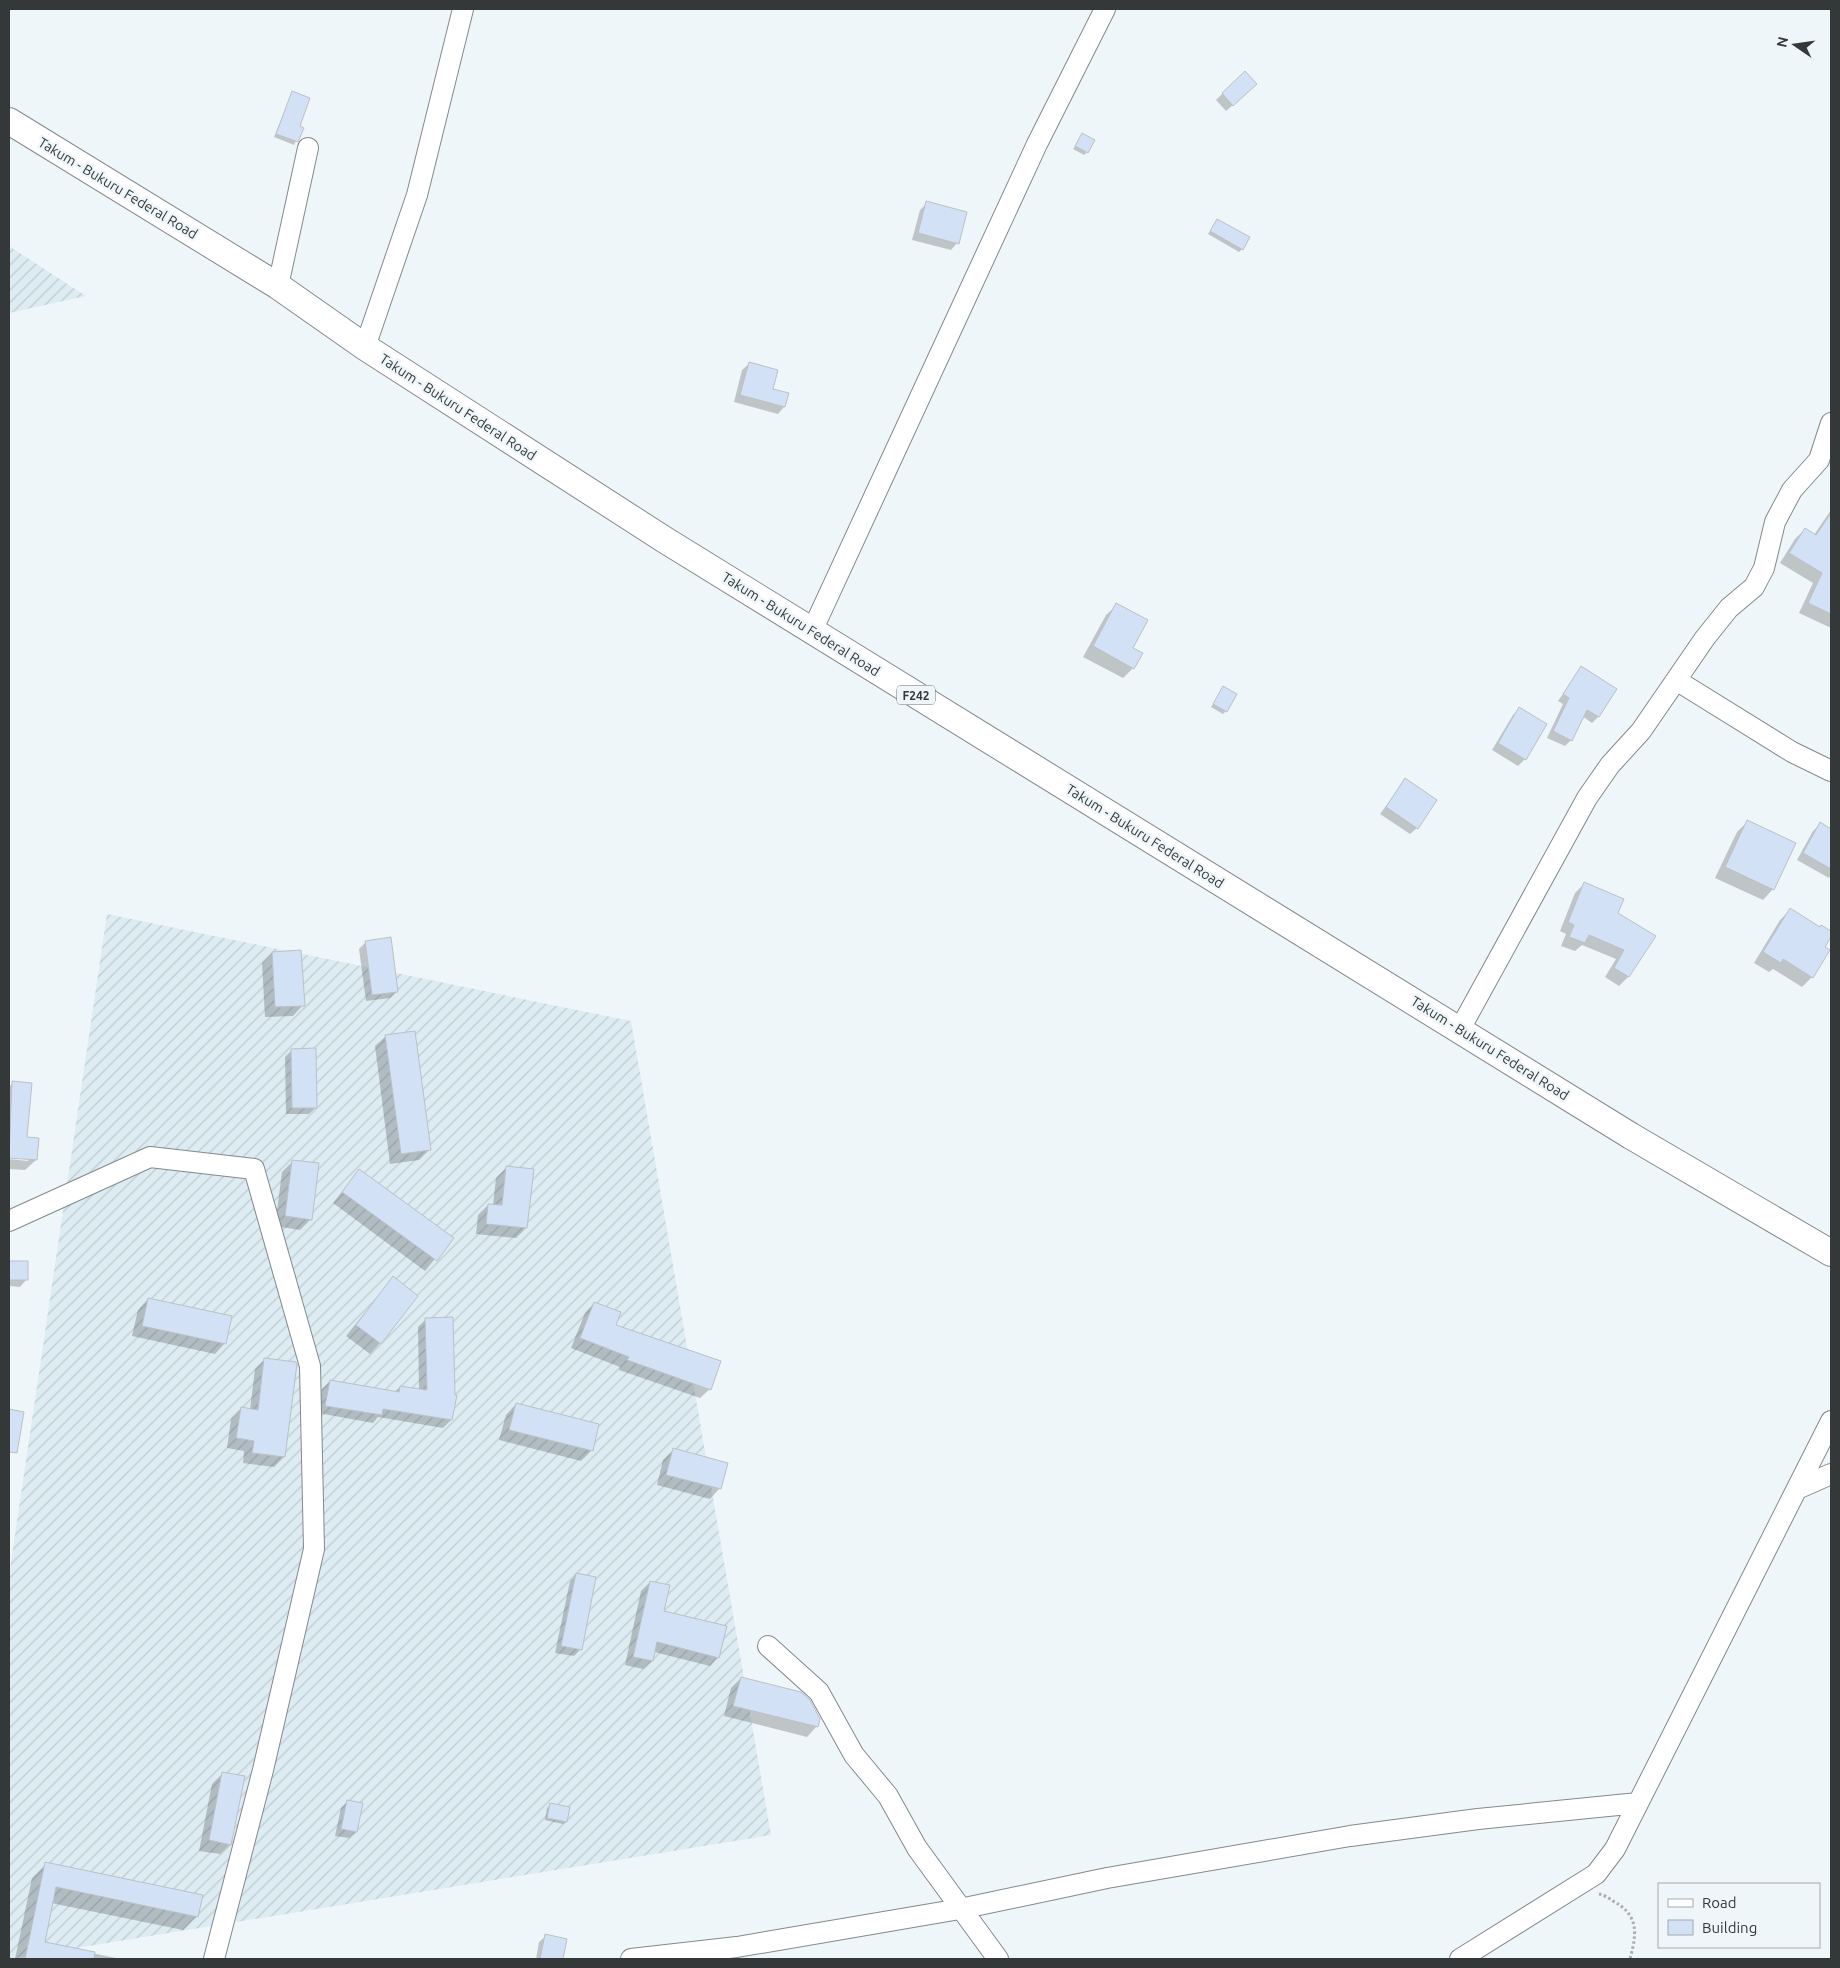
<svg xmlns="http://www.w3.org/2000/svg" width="1840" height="1968" viewBox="0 0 1840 1968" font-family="Ubuntu,sans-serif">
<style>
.industrial{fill:url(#industrial-furrows)}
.shadow{fill:#0003}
.building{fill:#d2e1f5;stroke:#bcc0c6}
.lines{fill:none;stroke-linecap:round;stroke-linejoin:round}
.minor-casing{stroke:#83898c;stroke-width:22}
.major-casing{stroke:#83898c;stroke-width:28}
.path{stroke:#a8adaf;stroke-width:3;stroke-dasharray:2.5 2.5;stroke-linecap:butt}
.minor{stroke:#fff;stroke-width:20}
.major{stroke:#fff;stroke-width:26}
.labels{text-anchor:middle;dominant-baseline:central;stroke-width:5;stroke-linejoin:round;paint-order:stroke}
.shield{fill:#eff6f9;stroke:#6d7173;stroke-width:1}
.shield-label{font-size:12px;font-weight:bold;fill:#353839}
.street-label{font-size:14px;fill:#353839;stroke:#eff6f9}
</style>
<defs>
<pattern id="industrial-furrows" width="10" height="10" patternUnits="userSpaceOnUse" patternTransform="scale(1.25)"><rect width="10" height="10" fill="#ddecf2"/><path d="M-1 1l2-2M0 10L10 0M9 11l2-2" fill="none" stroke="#becbd0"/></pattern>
</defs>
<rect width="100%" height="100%" fill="#eff6f9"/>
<!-- industrial -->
<path class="industrial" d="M9,246L86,296L9,313Z
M107,914L631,1021L771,1835L9,1959V1575Z"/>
<!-- shadow -->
<path class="shadow" d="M1249,91L1226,111L1216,100L1223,93Z
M292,93L299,127L302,128L294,145L274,137Z
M1082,135L1087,152L1084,155L1073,149Z
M927,203L957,243L951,250L912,240L920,210Z
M1217,220L1242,249L1239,252L1208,234Z
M749,364L784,407L778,414L734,402L742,370Z
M1831,510V628L1799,613L1813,583L1780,563L1795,539L1805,529L1814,535Z
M1117,605L1131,648L1133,668L1123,678L1083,657L1106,615Z
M1581,668L1598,717L1592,723L1582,716L1571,740L1565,746L1547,738L1563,704L1558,701Z
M1223,688L1226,711L1223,714L1211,707Z
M1519,709L1525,759L1518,766L1492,750L1513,715Z
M1405,780L1417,828L1410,834L1380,814Z
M1747,822L1773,889L1763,900L1715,878L1737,832Z
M1820,824L1831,830V875L1829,878L1797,860L1813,831Z
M1584,884L1617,914L1654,936L1628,977L1619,986L1605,977L1616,959L1582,945L1575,951L1561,946L1566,934L1560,931L1575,893Z
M1790,910L1831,933L1812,977L1802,987L1773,969L1769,972L1754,963L1780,920Z
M366,942L397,991L390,998L366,1001L359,949Z
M272,953L303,1005L293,1016L265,1017L262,963Z
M386,1036L429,1150L419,1160L390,1164L375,1046Z
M292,1050L316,1107L309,1114H286L285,1057Z
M13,1083L25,1138L36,1160L25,1170L9,1169V1159L28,1161V1158L9,1157V1087Z
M293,1161L311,1219L300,1230L275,1226L282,1172Z
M507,1167L526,1228L516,1238L476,1234L478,1215L488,1205H493L496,1178Z
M359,1170L452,1238L425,1271L333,1203Z
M9,1262H27L26,1280L20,1287L9,1286Z
M393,1278L380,1343L370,1354L346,1336Z
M148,1299L225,1343L215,1354L132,1336L138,1310Z
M594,1303L615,1325L710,1389L700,1398L619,1370L620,1367L571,1348L585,1313Z
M426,1319L451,1420L443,1428L378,1417L373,1423L318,1413L322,1389L330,1381L395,1392L401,1387L419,1390L418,1327Z
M265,1359L284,1457L274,1467L243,1463L244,1451L227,1448L231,1419L241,1409L250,1410L255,1369Z
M516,1404L591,1451L581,1461L499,1440L506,1415Z
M673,1450L720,1488L710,1499L657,1485L663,1460Z
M577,1574L580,1650L574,1656L555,1653L570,1581Z
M650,1582L663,1612L718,1657L710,1666L654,1652L652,1661L643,1669L625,1665L641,1591Z
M741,1678L817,1726L807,1737L724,1716L731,1688Z
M223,1773L230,1844L220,1854L199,1851L212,1784Z
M348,1801L356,1832L349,1838L335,1836L341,1808Z
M550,1805L566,1821L563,1824L545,1820L547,1808Z
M46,1864L197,1916L183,1930L51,1903L43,1943L121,1959H15L32,1878Z
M546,1936L565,1940L562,1959H536L539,1942Z"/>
<!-- building -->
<path class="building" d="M1245,71L1257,84L1233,106L1222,93Z
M292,91L310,98L300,126L304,128L298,142L276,134Z
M1082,133L1095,140L1088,153L1075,146Z
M926,201L967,212L959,244L918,233Z
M1217,219L1250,237L1243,250L1210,231Z
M749,362L778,370L773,389L789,393L785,407L740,395Z
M1831,513V614L1808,603L1822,573L1789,553L1805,528L1816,535Z
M1116,603L1148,620L1133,648L1143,653L1134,669L1093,646Z
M1581,666L1617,689L1599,717L1587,710L1572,741L1553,731L1569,698L1563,694Z
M1223,686L1237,694L1227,712L1213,704Z
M1519,707L1547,724L1526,760L1498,743Z
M1405,778L1437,800L1418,829L1386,807Z
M1747,820L1796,843L1774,890L1725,867Z
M1820,822L1831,829V869L1803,853Z
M1584,882L1624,899L1618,913L1656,936L1629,977L1614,968L1624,950L1589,935L1585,943L1569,937L1574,925L1568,922Z
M1790,908L1820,927L1821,925L1831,931V937L1825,947L1830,950L1813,978L1783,959L1781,963L1763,952Z
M391,937L398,992L372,995L365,941Z
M301,950L305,1006L275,1007L272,952Z
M415,1031L431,1150L401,1154L385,1035Z
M316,1048L317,1108H292L291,1049Z
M12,1081L32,1083L27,1137L39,1138L37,1160L9,1158Z
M292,1160L319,1163L312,1220L285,1216Z
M506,1166L534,1169L527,1228L486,1224L488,1204L502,1205Z
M359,1169L454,1238L437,1261L342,1192Z
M9,1261H28V1280H9Z
M393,1276L418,1296L381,1344L356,1325Z
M148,1298L232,1316L226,1344L142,1326Z
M594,1302L621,1312L616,1325L721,1361L711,1390L627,1360L629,1357L580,1338Z
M453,1317L455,1395H457L452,1420L383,1409L382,1415L325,1406L330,1380L399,1392L400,1386L427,1390L425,1318Z
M264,1358L296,1362L297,1364L285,1457L252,1453L254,1441L236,1438L241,1407L258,1410Z
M516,1403L599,1424L593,1451L509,1430Z
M9,1409L24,1412L17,1453L9,1452Z
M673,1448L728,1463L721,1489L666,1475Z
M576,1573L596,1577L582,1650L561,1646Z
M650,1581L670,1585L664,1611L727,1626L719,1658L657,1642L653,1661L633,1657Z
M741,1677L801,1692L810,1700L820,1719L818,1727L733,1706Z
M222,1772L245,1776L231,1845L209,1840Z
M347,1800L363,1803L357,1832L341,1829Z
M550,1803L570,1807L567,1822L547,1818Z
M45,1862L203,1895L198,1917L56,1887L45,1942L95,1952L94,1959H25Z
M545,1934L567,1939L563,1959H540Z"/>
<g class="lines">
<defs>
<path id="minor" d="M278,286L308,148
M365,347L417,195L463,9
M812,631L1037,144L1105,9
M1676,680L1792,752L1831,771
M1460,1029L1587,798L1610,765L1641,731L1705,638L1729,608L1754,587L1764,568L1775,522L1792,490L1819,460L1831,423
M9,1221L150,1157L254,1169L310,1366L314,1549L263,1770L214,1959
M1797,1489L1831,1474
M768,1646L819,1692L854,1755L888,1796L917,1848L998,1959
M631,1959L737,1947L960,1909L1107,1878L1350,1836L1478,1819L1638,1803
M1460,1959L1596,1874L1615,1849L1831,1421"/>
<path id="major" d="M9,121L278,286L365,347L665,540L1631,1136L1831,1253"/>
</defs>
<!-- minor casing -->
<use href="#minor" class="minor-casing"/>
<!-- major casing -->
<use href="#major" class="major-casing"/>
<!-- path -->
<path class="path" d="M1599,1894C1604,1895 1609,1898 1613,1901C1639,1915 1637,1933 1630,1959"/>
<!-- minor -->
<use href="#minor" class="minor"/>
<!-- major -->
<use href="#major" class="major"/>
</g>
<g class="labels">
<!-- shield labels -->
<rect class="shield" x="897" y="685.5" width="38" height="19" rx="4"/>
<g class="shield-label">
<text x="916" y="695">F242</text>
</g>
<!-- street labels -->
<g class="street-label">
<text transform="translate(118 188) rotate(31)">Takum - Bukuru Federal Road</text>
<text transform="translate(458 407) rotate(33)">Takum - Bukuru Federal Road</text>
<text transform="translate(801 624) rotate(32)">Takum - Bukuru Federal Road</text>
<text transform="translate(1145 836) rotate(32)">Takum - Bukuru Federal Road</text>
<text transform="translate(1490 1048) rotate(32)">Takum - Bukuru Federal Road</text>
</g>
</g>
<!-- border -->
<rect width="1840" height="1968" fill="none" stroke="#353839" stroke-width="20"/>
<!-- legend -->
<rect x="1658" y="1883" width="162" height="65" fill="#eff6f9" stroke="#a5aaac"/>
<rect x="1668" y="1899" width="25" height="8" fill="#ffffff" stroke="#a5aaac"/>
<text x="1702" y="1908" font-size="15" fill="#353839">Road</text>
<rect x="1668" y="1920" width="25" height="15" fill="#d2e1f5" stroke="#a5aaac"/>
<text x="1702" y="1933" font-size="15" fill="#353839">Building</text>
<!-- north arrow -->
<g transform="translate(1795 45) rotate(283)" stroke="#eff6f9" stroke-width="4" paint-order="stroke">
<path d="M0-4L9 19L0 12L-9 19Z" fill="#353839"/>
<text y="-8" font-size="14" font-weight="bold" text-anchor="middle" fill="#353839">N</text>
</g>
</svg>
